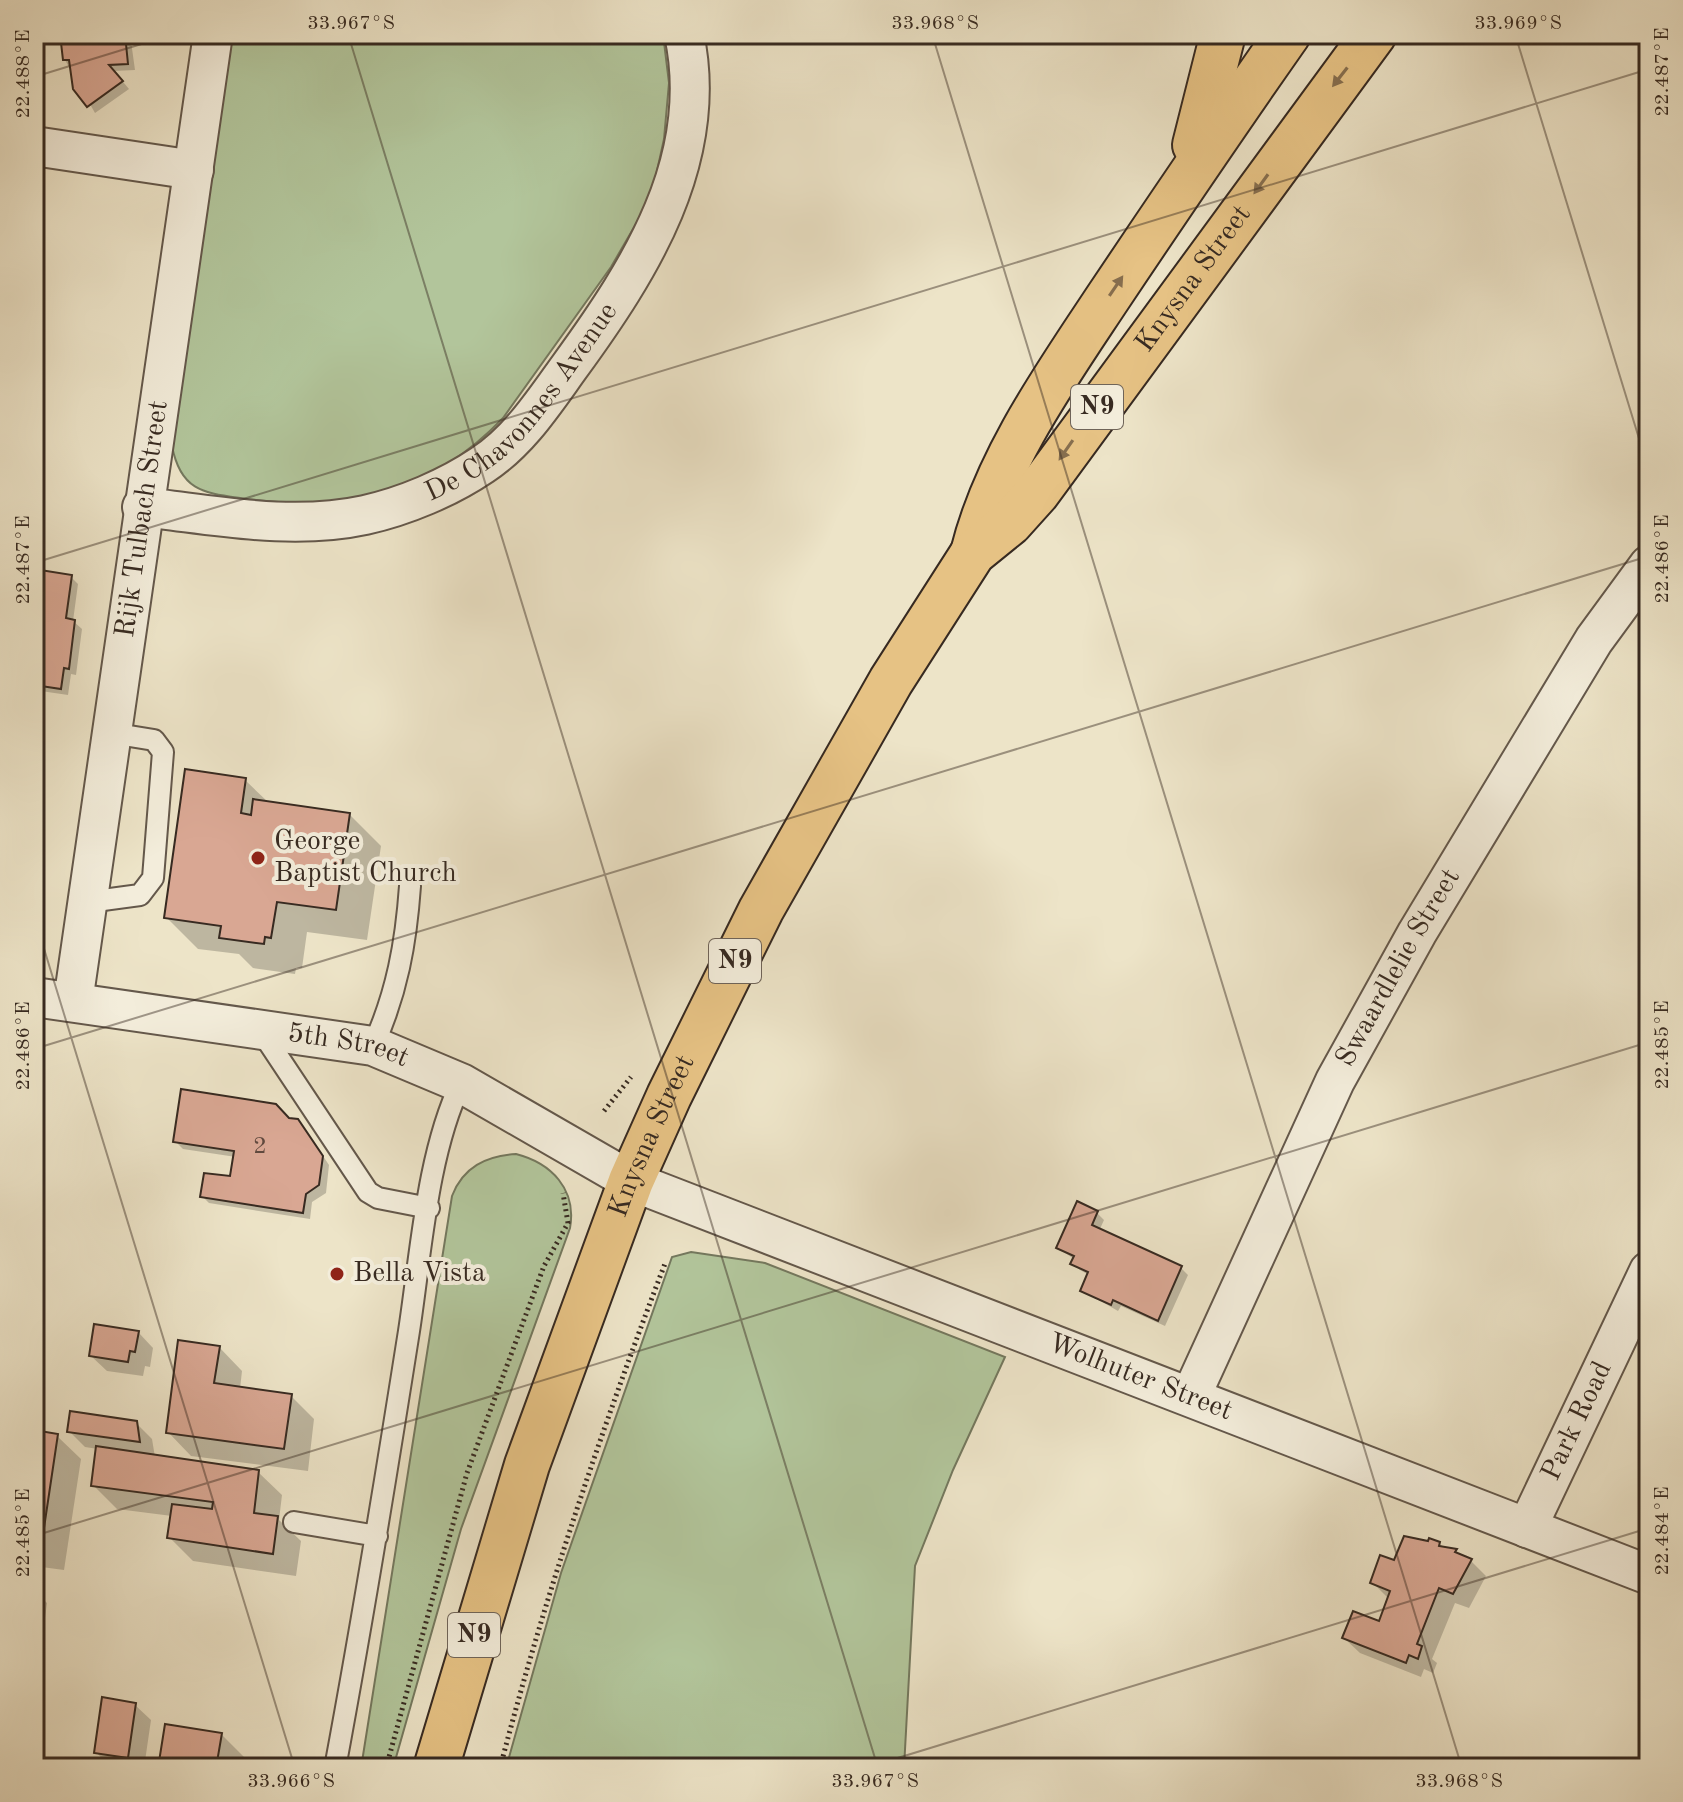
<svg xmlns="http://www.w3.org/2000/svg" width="1683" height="1802" viewBox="0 0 1683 1802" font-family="'Old Standard TT',serif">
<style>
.green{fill:#b2c59b;stroke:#74785e;stroke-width:2}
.shadow{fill:#0003}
.building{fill:#d9a793;stroke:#372a21;stroke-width:2}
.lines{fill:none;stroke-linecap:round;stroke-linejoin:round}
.lane-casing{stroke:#64584b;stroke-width:24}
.street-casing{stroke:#64584b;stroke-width:42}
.highway-casing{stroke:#372a21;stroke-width:48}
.path{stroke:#372a21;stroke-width:5;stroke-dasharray:2 4;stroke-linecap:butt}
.lane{stroke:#f3eddb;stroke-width:20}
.street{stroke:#f3eddb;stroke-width:38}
.highway{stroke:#e6c284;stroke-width:44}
.oneway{fill:#866e4e}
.ticks{fill:none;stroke:#372a21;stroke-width:2;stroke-opacity:0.45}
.poi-dot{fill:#8f2418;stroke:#f3eddb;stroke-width:3}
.labels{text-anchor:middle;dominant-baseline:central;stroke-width:8;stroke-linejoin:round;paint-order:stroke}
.number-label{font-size:24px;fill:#60493e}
.shield{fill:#f3eddb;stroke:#6f6459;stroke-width:2}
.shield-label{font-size:26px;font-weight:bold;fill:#372a21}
.street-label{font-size:28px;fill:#372a21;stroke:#f3eddb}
.poi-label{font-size:28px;fill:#372a21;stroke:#f3eddb;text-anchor:start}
.neatline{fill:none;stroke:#372a21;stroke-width:3}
.ticks-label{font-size:20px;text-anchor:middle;fill:#372a21}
</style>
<rect width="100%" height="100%" fill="#ede4c8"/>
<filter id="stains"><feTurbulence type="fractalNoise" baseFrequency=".0025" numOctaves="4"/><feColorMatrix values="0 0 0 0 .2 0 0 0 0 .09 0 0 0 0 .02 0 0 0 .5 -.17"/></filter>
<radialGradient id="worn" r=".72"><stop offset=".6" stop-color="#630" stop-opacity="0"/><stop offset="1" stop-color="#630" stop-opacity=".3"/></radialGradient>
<!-- green -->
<path class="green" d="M230,34H663L669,83L664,139L651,198L611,267L503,418C432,493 347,512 247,499C206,493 181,493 172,446Z
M516,1154C551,1163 577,1189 570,1228L461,1529L393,1768H361L452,1196C463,1167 486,1156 516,1154Z
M691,1252L765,1263L1005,1357L953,1470L915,1566L904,1768H506L561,1573L672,1257Z"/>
<!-- shadow -->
<path class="shadow" d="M62,34H130L135,70L114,71L129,89L95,113L65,60Z
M34,571L71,577L78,584L73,621L82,629L76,675L71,674L68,695L34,690Z
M245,780L269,803L349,814L381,846L367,940L307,932L302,968H296L295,974L253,968L239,954L198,949L166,917Z
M289,1120L297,1121L305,1129L329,1165L326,1193L312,1202L310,1219L209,1203L202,1196L232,1179L236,1157L183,1149L175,1141Z
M1097,1213L1104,1220L1099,1231L1181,1268L1188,1275L1165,1326L1121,1306L1118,1311L1083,1291L1089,1275L1080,1270L1072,1263L1074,1259L1058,1248Z
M138,1332L153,1348L150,1367L145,1366L143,1376L107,1371L91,1356Z
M219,1347L242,1371L240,1389L291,1396L314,1419L308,1471L191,1456L168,1432Z
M136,1423L152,1439L155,1457L258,1472L282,1495L279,1520L301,1541L296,1576L193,1561L169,1537L172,1516L117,1509L93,1485L98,1449L85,1447L69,1431Z
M34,1432L57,1436L81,1459L64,1570L34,1566Z
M1439,1544L1471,1561L1486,1576L1469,1608L1455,1603L1432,1659L1437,1663L1433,1673L1424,1669L1421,1677L1360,1653L1344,1638L1380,1624L1388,1598L1372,1582L1395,1563Z
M34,1590L47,1603L36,1684H34Z
M135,1705L151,1720L144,1768H111L96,1752Z
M221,1734L245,1758L243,1768H160Z"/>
<!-- building -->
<path class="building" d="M60,34H125L128,64L109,65L123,81L87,107L73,89L69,60H63Z
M34,569L72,575L66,618L75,620L69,669L64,668L61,689L34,685Z
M185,769L246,778L241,813L251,815L253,799L350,813L336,910L277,902L271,938L265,937L264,944L219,938L221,926L164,918Z
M181,1089L276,1104L289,1118L298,1119L323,1156L319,1185L306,1194L303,1213L200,1197L204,1173L230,1176L234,1151L173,1142Z
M1077,1201L1098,1211L1092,1225L1182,1266L1158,1321L1113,1300L1111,1305L1080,1291L1088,1272L1070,1264L1074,1256L1056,1248Z
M94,1324L139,1331L135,1352L130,1351L128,1362L89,1356Z
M178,1340L220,1346L214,1383L292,1394L284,1449L166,1433Z
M70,1411L137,1421L140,1442L67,1432Z
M34,1430L58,1434L41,1548L34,1547Z
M96,1446L259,1470L254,1513L278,1516L273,1554L167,1538L172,1504L212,1509L213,1502L91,1486Z
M1404,1536L1428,1541L1429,1538L1440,1542L1439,1546L1457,1549L1455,1552L1472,1559L1453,1594L1439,1588L1417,1644L1422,1646L1418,1659L1409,1655L1406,1663L1342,1638L1353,1611L1379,1621L1390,1591L1370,1583L1380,1555L1394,1560Z
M102,1697L136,1703L128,1758L94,1753Z
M165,1724L222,1733L216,1768H158Z"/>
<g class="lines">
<defs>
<path id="lane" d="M88,902L140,895L153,878L163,752L154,740L111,733
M259,1028L368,1192L378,1198L429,1208
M373,1046C397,993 406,943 410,886
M294,1522L377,1536
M335,1768C362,1623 386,1477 409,1331C421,1253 427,1154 461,1083"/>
<g id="street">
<path d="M34,146L194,170"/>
<path id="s1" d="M142,507C216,515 291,531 365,515C405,506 448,488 482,465C519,441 544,402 570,366C640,270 711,159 684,34"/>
<path id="s2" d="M34,997L373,1046L461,1083L631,1181L1649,1575"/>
<path id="s3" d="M73,1002L213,34"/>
<path id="s4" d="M1191,1396L1335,1081L1417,933L1594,640L1649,565"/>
<path id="s5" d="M1527,1528L1649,1271"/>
</g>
<g id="highway">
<path d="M1195,145L1223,34"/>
<path d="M973,553C996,460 1056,376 1109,296C1168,208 1227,121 1288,34"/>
<path id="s6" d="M436,1768L527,1465L631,1181L669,1096L761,910L891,681L973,553L1010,523L1037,493L1374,34"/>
</g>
</defs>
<!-- lane casing -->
<use href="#lane" class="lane-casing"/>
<!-- street casing -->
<use href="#street" class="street-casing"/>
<!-- highway casing -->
<use href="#highway" class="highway-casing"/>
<!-- path -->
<path class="path" d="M604,1111L631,1077
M386,1768L467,1473L544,1266L568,1223L563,1193
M500,1768C545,1595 602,1428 666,1261"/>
<!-- lane -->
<use href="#lane" class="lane"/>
<!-- street -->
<use href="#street" class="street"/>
<!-- highway -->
<use href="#highway" class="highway"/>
</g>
<!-- one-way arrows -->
<defs><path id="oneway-solid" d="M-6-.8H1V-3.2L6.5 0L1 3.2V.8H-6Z" transform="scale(2)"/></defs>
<g class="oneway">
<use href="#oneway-solid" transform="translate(1340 77) rotate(128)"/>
<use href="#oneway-solid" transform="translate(1261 184) rotate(126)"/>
<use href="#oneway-solid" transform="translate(1116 286) rotate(-56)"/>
<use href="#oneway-solid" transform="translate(1066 450) rotate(125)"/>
</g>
<!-- ticks -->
<path class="ticks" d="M348,34L878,1768M932,34L1462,1768M1515,34L1649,471M34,77L174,34M34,563L1649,69M34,916L295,1768M34,1049L1649,556M34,1536L1649,1042M865,1768L1649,1528"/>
<!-- markers -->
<g class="poi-dot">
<circle cx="258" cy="858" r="8"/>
<circle cx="337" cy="1274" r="8"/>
</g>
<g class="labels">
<!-- number labels -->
<g class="number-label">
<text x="260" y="1147">2</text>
</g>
<!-- shield labels -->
<g class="shield">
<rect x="1071" y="385" width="52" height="44" rx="6"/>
<rect x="709" y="939" width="52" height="44" rx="6"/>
<rect x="448" y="1613" width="52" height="44" rx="6"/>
</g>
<g class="shield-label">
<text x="1097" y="407">N9</text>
<text x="735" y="961">N9</text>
<text x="474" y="1635">N9</text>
</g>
<!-- street labels -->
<g class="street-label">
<text stroke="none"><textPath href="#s6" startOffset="1688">Knysna Street</textPath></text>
<text stroke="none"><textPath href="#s1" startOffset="424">De Chavonnes Avenue</textPath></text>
<text stroke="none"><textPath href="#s3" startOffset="488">Rijk Tulbach Street</textPath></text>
<text stroke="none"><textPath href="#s4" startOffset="476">Swaardlelie Street</textPath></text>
<text stroke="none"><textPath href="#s2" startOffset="318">5th Street</textPath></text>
<text stroke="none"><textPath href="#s6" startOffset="668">Knysna Street</textPath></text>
<text stroke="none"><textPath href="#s2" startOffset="1180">Wolhuter Street</textPath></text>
<text stroke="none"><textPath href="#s5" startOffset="118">Park Road</textPath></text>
</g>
<!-- poi labels -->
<g class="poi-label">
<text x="274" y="842">George<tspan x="274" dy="32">Baptist Church</tspan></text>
<text x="353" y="1274">Bella Vista</text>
</g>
</g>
<!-- margin -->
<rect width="1683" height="1802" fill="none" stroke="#ede4c8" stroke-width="88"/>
<rect x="44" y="44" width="1595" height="1714" class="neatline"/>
<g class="ticks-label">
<text x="351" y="29">33.967°S</text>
<text x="935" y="29">33.968°S</text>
<text x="1518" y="29">33.969°S</text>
<text transform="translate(1661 72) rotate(-90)" y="7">22.487°E</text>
<text transform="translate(22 74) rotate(-90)" y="7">22.488°E</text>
<text transform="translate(1661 559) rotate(-90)" y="7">22.486°E</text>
<text transform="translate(22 560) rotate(-90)" y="7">22.487°E</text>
<text transform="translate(1661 1045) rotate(-90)" y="7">22.485°E</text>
<text transform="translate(22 1046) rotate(-90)" y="7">22.486°E</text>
<text transform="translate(1661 1531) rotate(-90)" y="7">22.484°E</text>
<text transform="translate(22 1533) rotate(-90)" y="7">22.485°E</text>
<text x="291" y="1787">33.966°S</text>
<text x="875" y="1787">33.967°S</text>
<text x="1459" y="1787">33.968°S</text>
</g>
<rect width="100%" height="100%" filter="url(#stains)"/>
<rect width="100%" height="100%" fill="url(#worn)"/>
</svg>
